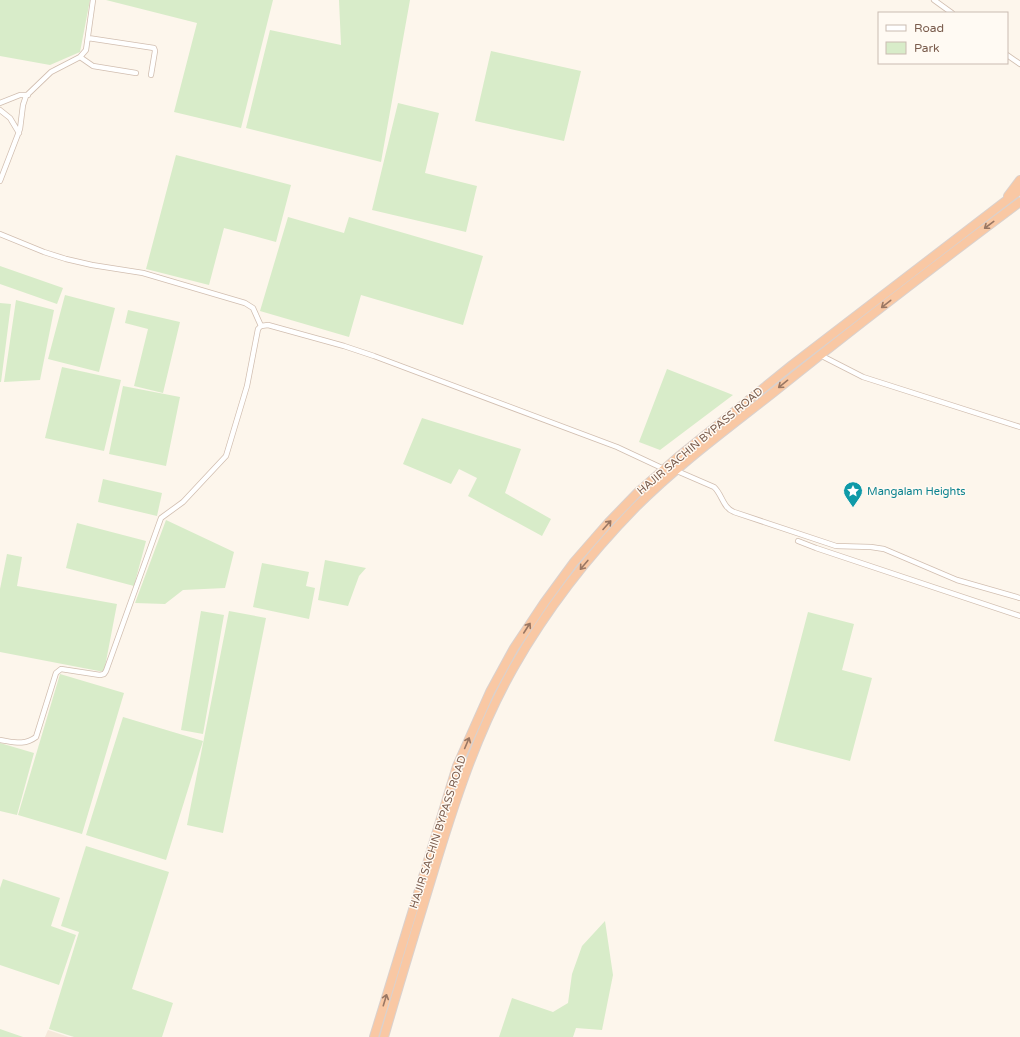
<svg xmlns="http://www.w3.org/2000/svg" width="1020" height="1037" viewBox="0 0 1020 1037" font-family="'Varela Round',sans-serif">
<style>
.residential{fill:#f5e8da}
.green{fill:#d8ecc9}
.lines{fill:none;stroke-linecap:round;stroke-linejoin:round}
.minor-casing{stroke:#d1beb0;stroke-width:6}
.trunk-casing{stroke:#dad1cd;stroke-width:10}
.minor{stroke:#fff;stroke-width:4.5}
.trunk{stroke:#f9c8a4;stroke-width:8}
.oneway{stroke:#9a7763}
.labels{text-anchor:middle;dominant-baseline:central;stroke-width:3;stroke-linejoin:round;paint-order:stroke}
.street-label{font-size:11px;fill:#7a5c4d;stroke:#fffaf3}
.culture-label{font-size:11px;fill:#0d838f;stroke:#fffaf3;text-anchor:start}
</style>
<rect width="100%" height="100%" fill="#fdf6ec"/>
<!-- residential -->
<path class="residential" d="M48,1030L69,1037H45Z"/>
<!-- green -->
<path class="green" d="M0,0H90L80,52L50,65L0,56Z
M106,0H273L241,128L174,112L197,23Z
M339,0H410L381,162L246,128L270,30L341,45Z
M491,51L581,71L564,141L475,121Z
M398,103L439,113L425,173L477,186L466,232L372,210Z
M176,155L291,185L276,242L224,228L209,285L146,269Z
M288,217L344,233L349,217L483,256L463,325L361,295L349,337L260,311Z
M0,266L63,288L57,304L0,284Z
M65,295L115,308L99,372L48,359Z
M16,300L54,310L40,380L4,382Z
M0,303L11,304L1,382H0Z
M128,310L180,322L163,393L134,386L148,329L125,323Z
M62,367L121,380L104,451L45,438Z
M667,369L733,395L660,450L639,442Z
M123,386L180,397L166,466L109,454Z
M422,418L521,449L505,493L551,519L542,536L468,496L477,478L459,469L451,484L403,464Z
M103,479L162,493L157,516L98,502Z
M166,520L234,552L225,588L183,590L165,604L135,603Z
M77,523L146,541L134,586L66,568Z
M7,554L22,557L17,586L117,604L104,672L0,652V589Z
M325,560L366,568L359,576L348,606L318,600Z
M262,563L309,572L306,586L315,588L309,619L253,607Z
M201,611L224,615L203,734L181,730Z
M229,611L266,618L223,833L187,825Z
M808,612L854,624L842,670L872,678L850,761L774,741Z
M60,674L124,693L82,834L18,815Z
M123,717L203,741L166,860L86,835Z
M0,743L34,753L17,815L0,811Z
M86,846L169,872L132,989L173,1003L162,1037H74L49,1029L79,932L61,926Z
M3,879L60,898L51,926L76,935L59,985L0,965V888Z
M605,921L613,975L602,1030L576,1028L573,1037H499L512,998L553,1012L568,1003L572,974L582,946Z
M0,1029L23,1037H0Z"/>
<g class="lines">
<defs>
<path id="minor" d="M934,0L952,13
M88,38L154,48L155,51L151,75
M1007,55L1020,64
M80,57L93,66L136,73
M0,103L20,95H28
M0,110L10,118L19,133
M0,181L20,129L23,105L26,96L51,72L80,57L86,50L93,0
M0,234L44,252L66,259L92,265L143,273L245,303L253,308L261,326
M820,355L863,377L1020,427
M677,471L714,487C722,494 723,508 734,512L836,546L871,547L884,549L957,580L1020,598
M798,541L816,548L1020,616
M0,740C14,742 24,746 36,737L56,673L61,669L100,675L104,674L106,671L161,518L183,502L226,456L247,386L258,329L261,326L268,325L344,346L374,356L617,447L664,469"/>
<path id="trunk" d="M1008,196L1020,180
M374,1037L457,766L490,692L514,648L544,603L574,562L608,523L638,492L678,457L792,365L1020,190
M384,1037C399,985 415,933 431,880C453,807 476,734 514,667C547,609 589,555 636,507C678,465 727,429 774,392C855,327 937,264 1020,202"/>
</defs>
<!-- minor casing -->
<use href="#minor" class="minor-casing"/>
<!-- trunk casing -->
<use href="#trunk" class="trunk-casing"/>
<!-- minor -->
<use href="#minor" class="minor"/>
<!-- trunk -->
<use href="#trunk" class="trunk"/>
</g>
<!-- one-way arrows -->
<defs><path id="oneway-shaft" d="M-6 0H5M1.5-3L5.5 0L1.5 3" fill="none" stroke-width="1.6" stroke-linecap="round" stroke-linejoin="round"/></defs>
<g class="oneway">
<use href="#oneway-shaft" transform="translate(989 225) rotate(143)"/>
<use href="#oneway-shaft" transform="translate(886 304) rotate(142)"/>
<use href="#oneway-shaft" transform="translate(783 384) rotate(141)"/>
<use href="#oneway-shaft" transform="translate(607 525) rotate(-48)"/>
<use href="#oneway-shaft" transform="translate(584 565) rotate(130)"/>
<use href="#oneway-shaft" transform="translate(527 628) rotate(-57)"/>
<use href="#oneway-shaft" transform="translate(467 743) rotate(-67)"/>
<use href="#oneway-shaft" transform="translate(385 1000) rotate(-73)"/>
</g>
<!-- icons -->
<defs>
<symbol id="sight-pin" viewBox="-11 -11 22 30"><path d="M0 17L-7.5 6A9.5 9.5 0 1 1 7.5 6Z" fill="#0f9aa8" stroke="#fffaf3"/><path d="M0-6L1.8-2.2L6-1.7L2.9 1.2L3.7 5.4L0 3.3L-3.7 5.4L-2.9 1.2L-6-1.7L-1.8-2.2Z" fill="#fff"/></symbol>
</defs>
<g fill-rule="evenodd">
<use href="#sight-pin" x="842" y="480" width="22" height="30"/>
</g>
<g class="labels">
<!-- street labels -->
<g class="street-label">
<text transform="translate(700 441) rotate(-40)">HAJIR SACHIN BYPASS ROAD</text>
<text transform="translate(438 832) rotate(-72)">HAJIR SACHIN BYPASS ROAD</text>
</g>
<!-- culture labels -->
<g class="culture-label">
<text x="867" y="491">Mangalam Heights</text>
</g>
</g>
<!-- legend -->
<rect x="878" y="12" width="130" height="52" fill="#fffaf3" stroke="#cabbb1"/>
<rect x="886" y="25" width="20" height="6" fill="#ffffff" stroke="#cabbb1"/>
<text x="914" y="32" font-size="12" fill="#7a5c4d">Road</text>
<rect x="886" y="42" width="20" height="12" fill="#d8ecc9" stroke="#cabbb1"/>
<text x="914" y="52" font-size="12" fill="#7a5c4d">Park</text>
</svg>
